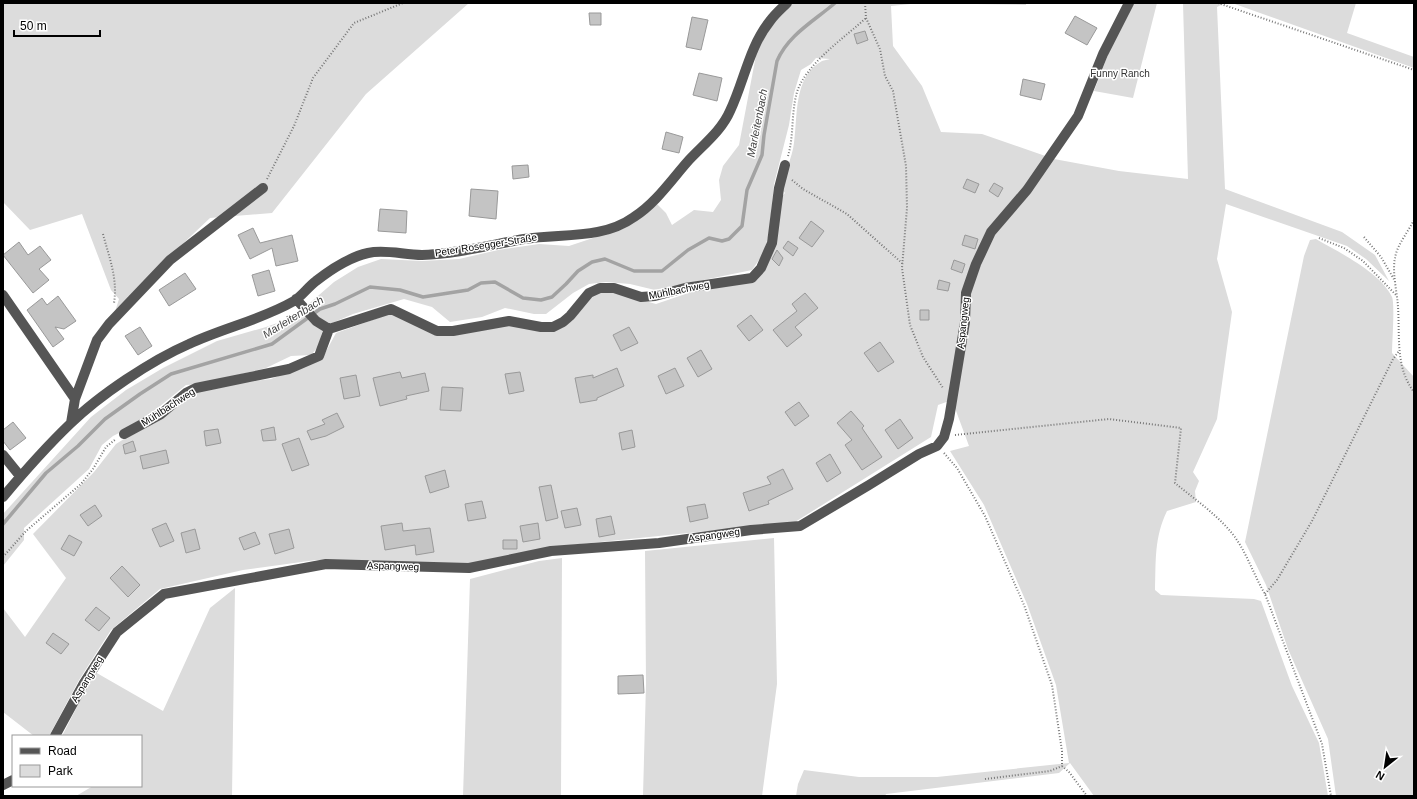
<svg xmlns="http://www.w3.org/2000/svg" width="1417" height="799" viewBox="0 0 1417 799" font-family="Helvetica,sans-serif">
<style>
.green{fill:#dcdcdc}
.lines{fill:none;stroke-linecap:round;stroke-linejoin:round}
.stream{stroke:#a3a3a3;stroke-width:3.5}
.building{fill:#c4c4c4;stroke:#999}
.path{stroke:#777;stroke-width:2;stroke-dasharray:1 2;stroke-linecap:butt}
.minor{stroke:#555;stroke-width:10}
.labels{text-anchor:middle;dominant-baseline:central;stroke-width:3;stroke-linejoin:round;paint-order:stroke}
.park-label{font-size:10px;fill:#333;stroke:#fff}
.street-label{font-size:10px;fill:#000;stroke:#fff}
.water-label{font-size:11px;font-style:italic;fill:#444;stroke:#fff}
</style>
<rect width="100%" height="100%" fill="#fff"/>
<!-- green -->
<path class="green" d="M3,3H469L366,94L272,213L210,218L152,273L114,315L119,299L111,290L82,214L30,230L3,202Z
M793,3H1026V5L920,3L891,6L893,46L922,86L941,132L982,134L1054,159L1119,171L1188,179L1183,3H1225L1217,7L1225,189L1342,232L1375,255L1389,281L1366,259L1347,246L1226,204L1217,259L1232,312L1217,419L1193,472L1199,481L1195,491L1196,502L1167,511C1154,538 1156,561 1155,590L1161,595L1254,599L1261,601L1292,686L1319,743L1328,796H1094L1070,763L1059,773L886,794L885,796H796L798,784L804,770L859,777H937L1069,763L1056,685L1027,604L984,505L950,451L969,446L952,400L938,405L931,437L795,522L551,547L467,565L316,560L243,570L160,589L111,630L79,680L49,736H34L3,712V608L25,637L66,578L33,534L94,472L116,444L170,410L189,395L217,385L271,379L304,366L324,355L336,333L392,313L428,331L508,325L542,331L562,328L573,320L591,296L599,292L609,291L656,304L706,287L753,282L758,279L775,243L780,199L785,193L781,188C784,173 792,159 794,143C798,116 793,77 822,61C824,60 828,60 830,59L816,58L811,64L801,70L794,93L789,125L774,184L769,234L763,254L752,270L655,290L630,284L606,282L589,284L573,293L546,314H534L505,308L482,317L450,322L432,307L404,299L353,314L330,324L323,329L318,347L311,355L291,356L266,368L200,384L186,385L159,407L131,427L113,436L102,445L89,469L24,528V540L3,566V514L91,417L126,390L163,368L217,341L266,327L283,321L311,302L334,282L358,267L381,259L422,261L459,259L498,250L539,244L569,246L623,228L656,203L666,213L672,225L694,210L713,212L721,200L719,180L723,166L739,145L757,50L773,24Z
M1133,3H1157L1133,98L1094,91L1114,39Z
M1232,3H1356L1347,33L1414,57V68Z
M1316,239C1340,253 1380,272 1392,297C1395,304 1392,343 1392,353L1414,377V796H1336L1328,739L1288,649L1266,585L1245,542L1304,256L1310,240Z
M774,538L777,684L762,796H643L646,684L645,551Z
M562,558L561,796H463L470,579L539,561Z
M235,588L232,796H76L93,786H141V736H62L95,672L163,711L210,608Z"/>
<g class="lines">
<!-- stream -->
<path class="stream" d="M3,524L46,473L78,446L105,419L140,394L171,374L272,344L320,309L335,304L370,287L400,290L423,297L468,290L481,283L495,282L523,298L541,300L552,297L566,284L578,271L592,262L605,259L634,271H662L688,250L709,238L722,241L729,239L742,226L747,190L762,155L764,135L777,61C788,35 814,21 835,3"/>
</g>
<!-- building -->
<path class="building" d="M589,13H601V25H590Z
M1075,16L1097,28L1087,45L1065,33Z
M692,17L708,20L701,50L686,47Z
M865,31L868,40L857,44L854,34Z
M699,73L722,78L717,101L693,95Z
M1023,79L1045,84L1041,100L1020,95Z
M666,132L683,137L679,153L662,149Z
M528,165L529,177L513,179L512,166Z
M967,179L979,184L975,193L963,188Z
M994,183L1003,188L998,197L989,191Z
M471,189L498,191L496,219L469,216Z
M380,209L407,211L406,233L378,231Z
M811,221L824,231L812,247L799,238Z
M253,228L260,243L292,235L298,261L276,266L272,248L250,259L238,235Z
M965,235L978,239L975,249L962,245Z
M788,241L798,248L793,256L783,248Z
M19,242L28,255L40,246L51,260L39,269L49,280L33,293L3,255Z
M777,250L783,258L779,266L772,259Z
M954,260L965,264L962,273L951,269Z
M269,270L275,291L258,296L252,275Z
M185,273L196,289L169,306L159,290Z
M939,280L950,283L948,291L937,289Z
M805,293L818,308L795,327L802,335L787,347L773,330L797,311L792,304Z
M58,296L76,321L64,329L55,327L64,339L53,347L27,310L42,298L47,305Z
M920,310H929V320H920Z
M751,315L763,330L749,341L737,326Z
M140,327L152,346L138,355L125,336Z
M629,327L638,343L621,351L613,335Z
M880,342L894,362L878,372L864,353Z
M701,350L712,369L698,377L687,358Z
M617,368L624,386L597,398V400L580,403L575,378L593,375V378Z
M675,368L684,386L666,394L658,376Z
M400,372L402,378L425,373L429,391L406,396L407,399L380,406L373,378Z
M520,372L524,391L509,394L505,374Z
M356,375L360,396L344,399L340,378Z
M442,387L463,388L461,411L440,410Z
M799,402L809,416L795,426L785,412Z
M851,411L864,426L862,428L882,457L862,470L845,445L852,440L837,423Z
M337,413L344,427L326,436L311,440L307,431L325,424L322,420Z
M900,419L913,438L898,449L885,430Z
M13,422L26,438L10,450L3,441V430Z
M274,427L276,440L263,441L261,430Z
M218,429L221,443L206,446L204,431Z
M632,430L635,447L622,450L619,433Z
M299,438L309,465L292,471L282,444Z
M133,441L136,451L125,454L123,445Z
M166,450L169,463L143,469L140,456Z
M830,454L841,473L827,482L816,463Z
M783,469L793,489L768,501L769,504L749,511L743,493L771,484L767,477Z
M445,470L449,487L430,493L425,476Z
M551,485L558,518L546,521L539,487Z
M482,501L486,518L468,521L465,504Z
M705,504L708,518L690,522L687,507Z
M95,505L102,516L88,526L80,515Z
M577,508L581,525L565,528L561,511Z
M611,516L615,534L599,537L596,519Z
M166,523L174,541L160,547L152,529Z
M402,523L403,531L430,528L434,552L416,555L415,545L385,550L381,526Z
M538,523L540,539L523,542L520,526Z
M195,529L200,549L186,553L181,533Z
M289,529L294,548L275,554L269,534Z
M255,532L260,544L244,550L239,538Z
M69,535L82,542L74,556L61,549Z
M503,540H517V549H503Z
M122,566L140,585L128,597L110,578Z
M96,607L110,618L99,631L85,620Z
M53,633L69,644L61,654L46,643Z
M643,675L644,693L618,694V676Z"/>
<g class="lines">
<!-- path -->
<path class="path" d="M865,3L866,18L880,49L885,76L893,91L906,166L907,208L902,268L910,325L923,357L943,388
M1218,3L1414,70
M788,156C794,136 791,113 797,92C806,64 844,38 866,18
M267,179L294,126L313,78L354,23L403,3
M792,180L803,189L847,214L902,263
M1414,220C1408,232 1397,245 1395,258C1392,273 1397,291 1398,307C1400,336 1395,367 1414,392
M103,234C109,257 118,279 114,303
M1364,237L1381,257L1395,281
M1319,238L1344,248L1363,261L1397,296
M955,435L1109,419L1181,428L1175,483C1193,498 1215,513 1231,532C1246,550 1253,574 1265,594L1322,744L1331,796
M944,453L957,468L985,516L1024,605L1052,685L1062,751V766
M3,557L26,531L81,484L93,469L106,447L116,439
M1265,594L1277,580L1312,521L1393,359L1399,351
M1062,766L1069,772L1087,796
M985,779L1050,771L1062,766"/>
<!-- minor -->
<path class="minor" d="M3,295L75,399
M296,299L316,321L329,329
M71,423L75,399L97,340L109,324L170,260L263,188
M124,434L161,414L186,393L196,388L289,369L319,356L329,329L391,309L437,331H453L509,321L541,327H553L563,322L570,316L589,293L600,288H614L641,297L655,296L685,288L752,278L761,268L772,243L779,188L785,165
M3,455L20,476
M3,497C24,472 46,447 70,424C98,396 152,360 189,344C223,328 261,320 294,301C302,296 308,287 316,281C330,270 350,257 368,253C385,249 404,255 422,255C456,254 490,245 524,239C561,233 602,240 634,217C656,203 672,179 689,160C703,145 722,130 730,111C744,82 749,47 770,21C775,14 781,9 787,3
M55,736L84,683L117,632L164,594L326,564L469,568L551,551L659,543L751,530L800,526L869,485L919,454L937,446L944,437L949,419L965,322L966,293L976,264L991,232L1027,190L1078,116L1103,54L1129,3
M3,785L13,780"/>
</g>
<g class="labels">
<!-- park labels -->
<g class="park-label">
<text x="1120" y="73">Funny Ranch</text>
</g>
<!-- street labels -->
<g class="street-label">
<text transform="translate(486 245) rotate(-9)">Peter Rosegger-Straße</text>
<text transform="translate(679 290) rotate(-11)">Mühlbachweg</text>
<text transform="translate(963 323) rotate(-84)">Aspangweg</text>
<text transform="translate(168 407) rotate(-33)">Mühlbachweg</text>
<text transform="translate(714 535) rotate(-8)">Aspangweg</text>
<text transform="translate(393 566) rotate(2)">Aspangweg</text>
<text transform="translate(87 679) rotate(-59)">Aspangweg</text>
</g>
<!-- water labels -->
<g class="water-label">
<text transform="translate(757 123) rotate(-79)">Marleitenbach</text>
<text transform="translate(293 317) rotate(-32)">Marleitenbach</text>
</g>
</g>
<!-- border -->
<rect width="1417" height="799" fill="none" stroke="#000000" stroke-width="8"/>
<!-- legend -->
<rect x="12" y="735" width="130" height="52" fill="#ffffff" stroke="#999999"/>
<rect x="20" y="748" width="20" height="6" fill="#555555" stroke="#999999"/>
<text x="48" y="755" font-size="12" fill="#000000">Road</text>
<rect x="20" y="765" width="20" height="12" fill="#dcdcdc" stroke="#999999"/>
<text x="48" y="775" font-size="12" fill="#000000">Park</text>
<!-- north arrow -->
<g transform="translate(1385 767) rotate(210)" stroke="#ffffff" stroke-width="3" paint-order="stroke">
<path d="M0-3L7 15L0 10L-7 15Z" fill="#000000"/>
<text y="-6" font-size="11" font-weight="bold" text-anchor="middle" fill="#000000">N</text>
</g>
<!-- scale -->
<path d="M14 30v6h86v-6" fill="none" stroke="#000000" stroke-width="2"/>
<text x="20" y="30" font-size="12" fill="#000000" stroke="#ffffff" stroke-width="3" paint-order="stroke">50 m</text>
</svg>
